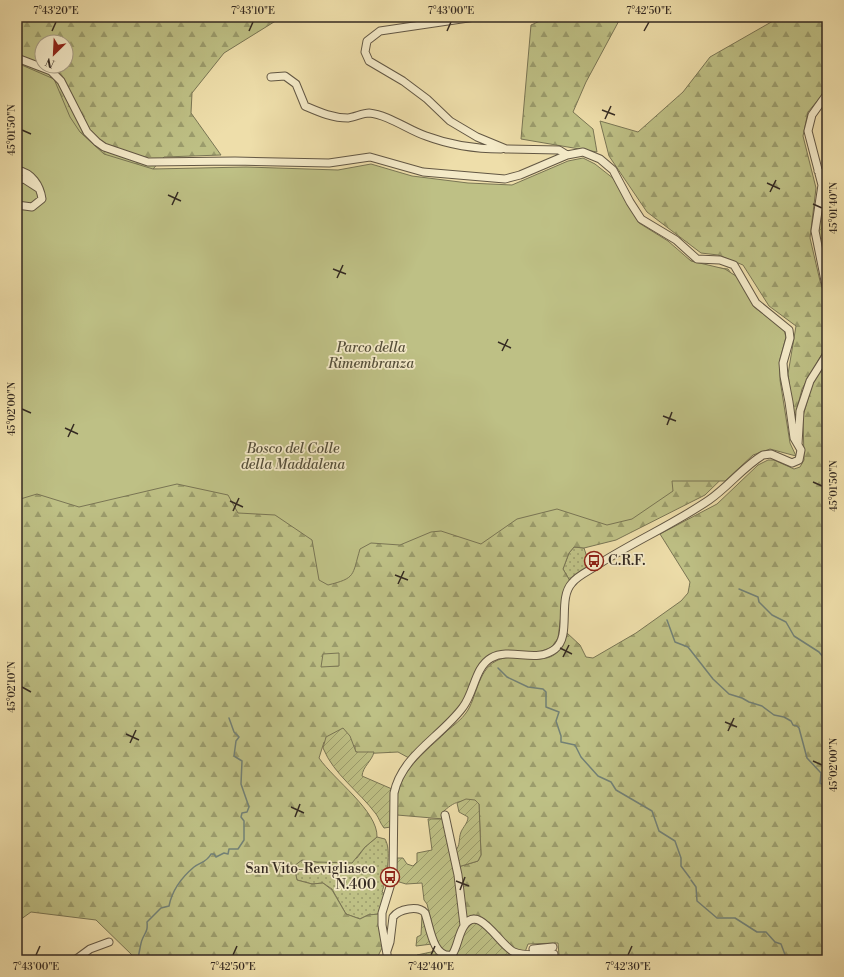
<svg xmlns="http://www.w3.org/2000/svg" width="844" height="977" viewBox="0 0 844 977" font-family="'Libre Bodoni',serif">
<style>
.grass{fill:url(#grass-dots);stroke:#797554}
.forest{fill:url(#forest-firs);stroke:#797554;fill-rule:evenodd}
.park{fill:#bec085;stroke:#797554}
.garden{fill:url(#garden-furrows);stroke:#797554}
.lines{fill:none;stroke-linecap:round;stroke-linejoin:round}
.stream{stroke:#728177;stroke-width:1.5}
.minor-casing{stroke:#625744;stroke-width:9}
.minor{stroke:#f4eac8;stroke-width:7}
.ticks{fill:none;stroke:#342a22;stroke-width:1.5}
.labels{text-anchor:middle;dominant-baseline:central;stroke-width:3.5;stroke-linejoin:round;paint-order:stroke}
.park-label{font-size:14px;font-style:italic;fill:#56503b;stroke:#f4eac8}
.poi-label{font-size:14px;fill:#342a22;stroke:#f4eac8;text-anchor:start}
.neatline{fill:none;stroke:#342a22;stroke-width:1.5}
.ticks-label{font-size:10px;text-anchor:middle;fill:#342a22}
</style>
<defs>
<pattern id="grass-dots" width="8" height="8" patternUnits="userSpaceOnUse"><rect width="8" height="8" fill="#bec085"/><path d="M2 2h.1M6 6h.1" fill="none" stroke="#9b9c6c" stroke-width="1.8" stroke-linecap="round"/></pattern>
<pattern id="forest-firs" width="22" height="20" patternUnits="userSpaceOnUse"><rect width="22" height="20" fill="#bec085"/><path d="M5 1l3.5 6h-7zM16 11l3.5 6h-7z" fill="#9b9c6c"/></pattern>
<pattern id="garden-furrows" width="10" height="10" patternUnits="userSpaceOnUse"><rect width="10" height="10" fill="#bec085"/><path d="M-1 1l2-2M0 10L10 0M9 11l2-2" fill="none" stroke="#9b9c6c"/></pattern>
</defs>
<rect width="100%" height="100%" fill="#eedeaa"/>
<filter id="stains"><feTurbulence type="fractalNoise" baseFrequency=".005" numOctaves="4"/><feColorMatrix values="0 0 0 0 .2 0 0 0 0 .09 0 0 0 0 .02 0 0 0 .5 -.17"/></filter>
<radialGradient id="worn" r=".72"><stop offset=".6" stop-color="#630" stop-opacity="0"/><stop offset="1" stop-color="#630" stop-opacity=".3"/></radialGradient>
<!-- grass -->
<path class="grass" d="M574,547L584,548L590,566L570,581L563,569L569,553Z
M377,837L385,839C392,850 386,880 382,892L385,894L379,914L368,915L360,919L346,914L332,889L323,883L312,884L297,880L294,866L296,862L302,860L317,862L357,858L365,847Z"/>
<!-- forest -->
<path class="forest" d="M17,17H282L224,53L192,93L191,113L221,155L164,157L153,169L312,182L636,228L700,266L728,269L755,307L784,330L780,400L747,454L705,495L616,540L584,548L574,547L569,553L563,569L570,581L562,607L558,638L552,647L539,652L503,651L487,656L477,667L465,698L457,709L409,758L398,752L358,754L355,750V746L324,742L319,758C334,780 378,811 377,837L365,847L352,863L317,862L302,860L294,866L297,880L312,884L323,883L332,890L346,914L360,919L368,915L379,914L383,946L376,960H134L133,956L96,920L31,912L17,922ZM42,42H66V66H42Z
M549,17H621L586,82L573,112L593,129L597,152L521,139L531,25Z
M780,17H827V89L808,112L803,136L816,188L810,238L820,281L827,301V345L802,389L797,409L796,432L788,374L796,326L769,306L743,265L718,255L701,253L647,212L609,156L600,121L638,132L683,92L710,57Z
M827,360V960H551V957L559,955L558,943L528,944L525,952C501,952 495,916 473,915L466,920L458,867L478,861L481,855L479,804C464,799 456,800 444,811V819L397,815C397,807 396,796 399,788C407,764 431,747 448,730C454,725 462,719 466,713C477,698 477,671 496,661C519,648 556,678 567,633L580,645L586,657L593,658L636,633L681,601L688,593L690,582L660,534L717,504L758,465L768,460H774L794,469L800,467L804,460L803,416L813,381Z"/>
<!-- park -->
<path class="park" d="M17,63L54,79L70,117L80,132L104,154L153,169L246,167L338,170L371,164L412,176L468,183L512,185L568,161L583,158L595,164L614,179L639,223L668,241L691,261L725,269L739,278L754,307L784,330L786,337L780,359V380L790,443L796,456L770,449L753,455L725,481H672L673,491L632,519L607,525L557,509L517,519L481,544L441,531L431,532L400,545L371,543L360,549C352,576 356,578 328,585L319,580L312,540L275,515L238,513L228,495L177,484L79,507L37,494L17,500Z
M339,653V666L321,667L323,654Z"/>
<!-- garden -->
<path class="garden" d="M822,201L827,203V280L818,234Z
M343,728L350,736L356,752H374C372,761 363,766 362,776L392,789L391,827L384,828C380,823 379,818 376,814C359,791 334,775 323,748L326,737Z
M466,799L475,800L479,804L481,855L478,861L458,867L455,851C461,845 458,840 461,832C463,827 468,823 468,817L459,812L457,803Z
M428,819H444L453,856L461,926L450,952H443L437,944L427,904L424,900L422,883L406,884L396,881L397,858H403L407,864L413,866L417,862V853L432,850Z
M422,916L432,944L416,946L417,937L421,935Z
M477,921L521,958V960H418L417,955L436,951L442,957L455,959C457,945 463,926 477,921Z"/>
<g class="lines">
<!-- stream -->
<path class="stream" d="M739,589L758,597L759,602L772,615L786,622L794,636L819,652L827,662
M667,620L675,642L688,647L713,679L729,694L742,698L749,702L762,706L774,715L784,717L791,721L793,725L797,726L799,728L807,758L821,773L820,783L827,787
M498,668L507,677L528,687L543,689L546,692V707L559,712L556,721L561,736V742L575,745L581,757L598,776L611,782L616,790L652,811L659,831L675,841L681,858V866L690,878
M691,880L696,887L697,901L717,918H735L757,932H766L775,942L781,944L787,960
M138,960C138,958 141,942 142,940C145,932 148,932 147,922L161,908L169,906C172,891 182,877 194,867C201,862 207,862 211,854H214L216,857L224,853L228,854L229,849H238L244,840V821L241,817L242,813L247,812L249,807L241,784L242,761L234,756L236,741L239,737L234,732L229,718"/>
<defs>
<path id="minor" d="M475,17L380,31L367,41L365,52L369,61L403,81L427,99L450,121L477,137L506,149L559,150L567,155
M17,58L51,71L61,81L87,132L97,142L104,147L148,162L235,161L329,163L370,157L423,172L505,179L520,175L567,155L583,152L600,159L613,170L630,202L641,219L676,240L697,259L720,260L734,265L756,303L789,330L790,338L783,363L784,376L789,402L794,438L801,450L799,460L792,463L771,454L763,455C744,466 728,487 709,500C674,524 635,541 599,564C591,570 578,575 572,583C557,599 572,636 555,649C536,664 511,647 491,658C475,667 474,693 463,707C441,737 402,755 394,793L393,877L382,913V925L388,960
M271,77L285,76L296,84L305,106C319,112 332,118 348,118C355,117 363,113 369,113C389,115 408,130 426,136C450,145 476,149 501,149
M827,94L812,115L808,131L822,185L815,231L827,291
M17,170C32,173 40,185 42,199L32,207L17,205
M818,171L824,174L827,180
M17,180L24,179L38,188
M798,444L800,411L810,381L827,354
M445,815L458,875L464,925
M533,949L553,947
M387,951L390,942L393,917C399,909 418,905 425,913C430,927 433,959 452,955C458,946 458,935 464,926C479,903 499,945 514,952C525,957 541,954 554,954
M75,960L90,949L109,942"/>
</defs>
<!-- minor casing -->
<use href="#minor" class="minor-casing"/>
<!-- minor -->
<use href="#minor" class="minor"/>
</g>
<!-- ticks -->
<path class="ticks" d="M52,31L56,22M249,31L253,22M447,31L451,22M644,31L649,22M602,110L615,115M605,119L611,106M22,130L31,134M767,183L780,189M770,192L776,180M168,195L181,201M813,204L822,208M172,205L178,192M333,269L346,274M337,278L343,265M498,342L511,348M502,351L508,339M22,409L31,413M663,416L676,421M667,425L672,412M65,428L78,434M68,437L74,424M813,482L822,486M230,501L243,507M233,511L239,498M395,575L408,580M398,584L404,571M560,648L572,654M563,657L569,645M22,687L31,692M725,722L737,727M728,731L734,718M126,734L139,740M130,743L136,730M813,761L822,765M291,807L304,813M295,817L300,804M456,881L469,886M460,890L465,877M36,955L40,946M233,955L237,946M431,955L435,946M628,955L632,946"/>
<!-- icons -->
<defs>
<symbol id="bus-ring" viewBox="-11 -11 22 22"><circle r="9.5" fill="#f4eac8" stroke="#8f2418" stroke-width="1.5"/><path d="M-5-6H5V4H4V6H2V4H-2V6H-4V4H-5ZM-3.5-4V0h7V-4ZM-3.5 1.2v1.5H-2V1.2ZM2 1.2v1.5H3.5V1.2Z" fill="#8f2418"/></symbol>
</defs>
<g fill-rule="evenodd">
<use href="#bus-ring" x="583" y="550" width="22" height="22"/>
<use href="#bus-ring" x="379" y="866" width="22" height="22"/>
</g>
<g class="labels">
<!-- park labels -->
<g class="park-label">
<text x="371" y="348">Parco della<tspan x="371" dy="16">Rimembranza</tspan></text>
<text x="293" y="449">Bosco del Colle<tspan x="293" dy="16">della Maddalena</tspan></text>
</g>
<!-- poi labels -->
<g class="poi-label">
<text x="608" y="561">C.R.F.</text>
<text x="376" y="869" text-anchor="end">San Vito-Revigliasco<tspan x="376" dy="16">N.400</tspan></text>
</g>
</g>
<!-- margin -->
<rect width="844" height="977" fill="none" stroke="#eedeaa" stroke-width="44"/>
<!-- north arrow -->
<g transform="translate(54 54) rotate(204)"><circle r="19" fill="#f4eac8" stroke="#a79d86"/>
<path d="M0-3L7 15L0 10L-7 15Z" fill="#8f2418"/>
<text y="-6" font-size="11" font-weight="bold" text-anchor="middle" fill="#342a22">N</text>
</g>
<rect x="22" y="22" width="800" height="933" class="neatline"/>
<g class="ticks-label">
<text x="56" y="14">7°43'20"E</text>
<text x="253" y="14">7°43'10"E</text>
<text x="451" y="14">7°43'00"E</text>
<text x="649" y="14">7°42'50"E</text>
<text transform="translate(11 130) rotate(-90)" y="4">45°01'50"N</text>
<text transform="translate(833 208) rotate(-90)" y="4">45°01'40"N</text>
<text transform="translate(11 409) rotate(-90)" y="4">45°02'00"N</text>
<text transform="translate(833 486) rotate(-90)" y="4">45°01'50"N</text>
<text transform="translate(11 687) rotate(-90)" y="4">45°02'10"N</text>
<text transform="translate(833 765) rotate(-90)" y="4">45°02'00"N</text>
<text x="36" y="970">7°43'00"E</text>
<text x="233" y="970">7°42'50"E</text>
<text x="431" y="970">7°42'40"E</text>
<text x="628" y="970">7°42'30"E</text>
</g>
<rect width="100%" height="100%" filter="url(#stains)"/>
<rect width="100%" height="100%" fill="url(#worn)"/>
</svg>
